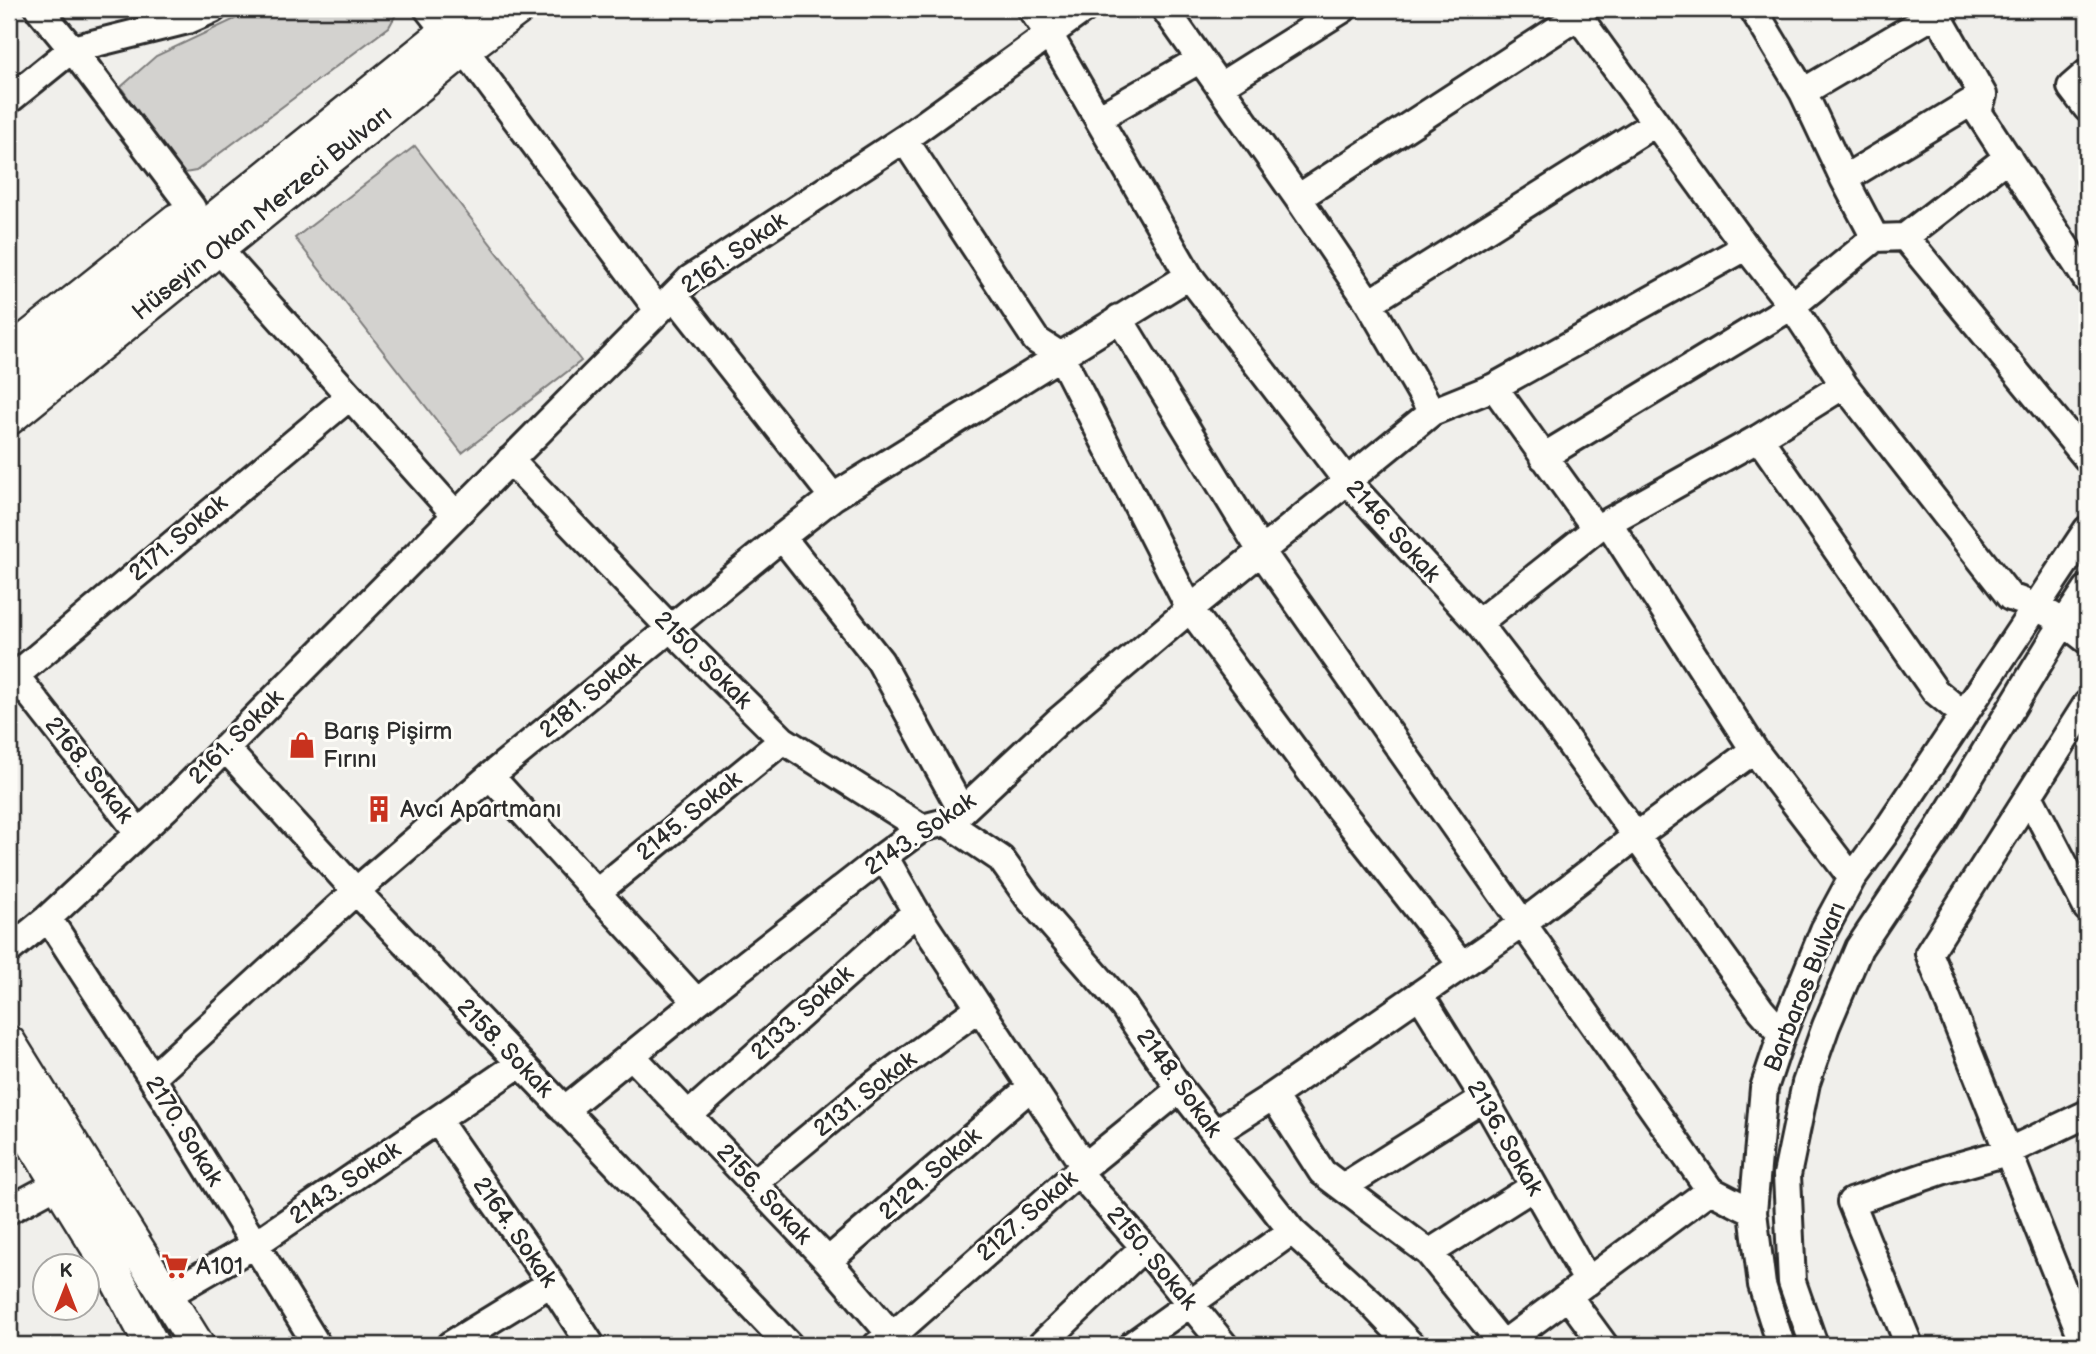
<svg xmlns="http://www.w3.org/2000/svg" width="2096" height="1354" viewBox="0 0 2096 1354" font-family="'Balsamiq Sans',sans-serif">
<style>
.green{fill:#d3d2cf;stroke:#7f7e7d;stroke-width:2}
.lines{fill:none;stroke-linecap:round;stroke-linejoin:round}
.minor-casing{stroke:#2b2b2b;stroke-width:32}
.major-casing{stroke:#2b2b2b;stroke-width:38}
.minor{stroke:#fdfcf7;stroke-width:26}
.major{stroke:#fdfcf7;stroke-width:33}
.labels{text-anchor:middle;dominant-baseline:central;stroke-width:6;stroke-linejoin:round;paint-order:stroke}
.street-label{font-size:24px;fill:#2b2b2b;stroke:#fdfcf7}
.poi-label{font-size:24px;fill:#2b2b2b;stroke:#fdfcf7;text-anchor:start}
</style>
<rect width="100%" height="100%" fill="#f0efeb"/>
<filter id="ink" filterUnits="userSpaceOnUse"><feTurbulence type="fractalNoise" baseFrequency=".0143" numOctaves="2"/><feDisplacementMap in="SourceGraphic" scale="14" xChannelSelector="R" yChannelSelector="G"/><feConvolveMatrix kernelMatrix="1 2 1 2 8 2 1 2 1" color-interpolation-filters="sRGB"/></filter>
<g filter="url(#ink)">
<!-- green -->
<path class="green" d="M256,9H399L389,27L196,171L179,174L121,87L156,56Z
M415,146L581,361L462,453L295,238Z"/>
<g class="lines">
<defs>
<path id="minor" d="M39,9L72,49L192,208
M428,9L446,32
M1031,9L1049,34L1189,276L1347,481L1478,623L1549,715L1761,1010L1782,1034
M1165,9L1298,198L1369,303L1432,412
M1573,9L1746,247L1792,306L1844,385L2010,597C2043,608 2060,619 2087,640
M1753,9L1803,92L1844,179L1875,238
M1934,9L1983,95L1978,112L2087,280
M464,49L658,310
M2087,73L2071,87L2087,108
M1220,86L1343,9
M1803,92L1937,13
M9,100L72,49L188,20L213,9
M1098,118L1199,60
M904,139L1036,340L1061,356L1190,609L1324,790L1462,965
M1844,179L1983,95
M1298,198L1578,16
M1905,237L2087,458
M229,261L455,514
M674,295L833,497
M1369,303L1655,123
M1119,318L1261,551L1710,1190
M1494,387L1596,529
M1759,438L1935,691L1963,714
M1543,457L1792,306L1875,238L1905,237L2008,157
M510,460L671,629L783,740L922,828
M1608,522L1754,750L1852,878
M782,537L880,661L962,811
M1478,623L1596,529L1759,438L1844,385
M15,675L138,832
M9,681L349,397
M225,748L356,891L789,1345
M490,776L697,1002
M2029,796L2087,908
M946,822L1001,859L1028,897L1123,1006L1180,1089L1292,1231L1370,1302L1411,1345
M884,856L916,912L1084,1166
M596,893L783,740
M48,918L152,1078L317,1345
M9,950L48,918L166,808L690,279L904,139L1084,9
M1420,995L1484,1098L1588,1282
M631,1055L828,1261L900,1345
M152,1078L356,891L490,776L782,537L833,497L1189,276
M1273,1096L1322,1172L1429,1253L1503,1345
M564,1110L697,1002L884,856L922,828L946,822L962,811L1057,722L1190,609L1432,412L1494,387L1746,247
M689,1115L916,912
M437,1120L551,1283L591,1345
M1215,1133L1273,1096L1523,923L1635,837L1754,750
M1078,1172L1144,1247L1224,1345
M754,1183L864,1092L979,1008
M1343,1187L1484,1098
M9,1210L59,1183
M1429,1253L1533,1187
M828,1261L1032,1086
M166,1296L254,1245L519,1064
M1568,1296L1604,1345
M450,1345L551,1283
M877,1345L892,1336L1078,1172L1180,1089
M1041,1345L1144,1247
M1132,1345L1292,1231
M1502,1345L1710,1190L1753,1212
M1781,1345L1762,1285L1753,1212L1764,1088L1782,1034L1824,930L1852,878L1883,836L2087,530
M1814,1345L1792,1282L1787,1175L1806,1083L1826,1026L1859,948L1937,831L2054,638L2087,589
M1909,1345L1851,1202L1944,1170L2007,1152L2087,1114
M2085,1345L1929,953L2087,704"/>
<path id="major" d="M9,354L177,220
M9,385L475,9
M9,418L464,49L517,9
M9,1043L197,1345
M9,1103L112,1270L152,1345"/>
</defs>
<!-- minor casing -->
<use href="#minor" class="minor-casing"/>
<!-- major casing -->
<use href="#major" class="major-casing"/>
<!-- minor -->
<use href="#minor" class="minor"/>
<!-- major -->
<use href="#major" class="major"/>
</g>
</g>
<!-- icons -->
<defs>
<symbol id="shop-bare" viewBox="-9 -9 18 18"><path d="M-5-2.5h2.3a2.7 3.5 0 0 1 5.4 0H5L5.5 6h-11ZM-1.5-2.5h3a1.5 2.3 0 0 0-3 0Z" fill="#c8321e" stroke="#fdfcf7" stroke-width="2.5" paint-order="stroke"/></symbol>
<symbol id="building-bare" viewBox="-9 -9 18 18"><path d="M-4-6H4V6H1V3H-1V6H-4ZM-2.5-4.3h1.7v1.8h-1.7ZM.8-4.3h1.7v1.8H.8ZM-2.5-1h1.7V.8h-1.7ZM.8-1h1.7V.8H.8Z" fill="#c8321e" stroke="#fdfcf7" stroke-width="2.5" paint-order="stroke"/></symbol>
<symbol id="supermarket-bare" viewBox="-9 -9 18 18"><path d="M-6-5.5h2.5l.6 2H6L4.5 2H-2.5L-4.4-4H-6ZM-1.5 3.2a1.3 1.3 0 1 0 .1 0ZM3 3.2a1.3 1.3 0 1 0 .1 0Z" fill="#c8321e" stroke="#fdfcf7" stroke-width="2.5" paint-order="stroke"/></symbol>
</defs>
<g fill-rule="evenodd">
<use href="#shop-bare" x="283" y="726" width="38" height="38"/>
<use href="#building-bare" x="360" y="790" width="38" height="38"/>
<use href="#supermarket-bare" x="156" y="1247" width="38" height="38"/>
</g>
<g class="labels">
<!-- street labels -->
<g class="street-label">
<text transform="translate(262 213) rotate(-39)">Hüseyin Okan Merzeci Bulvarı</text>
<text transform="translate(734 253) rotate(-35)">2161. Sokak</text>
<text transform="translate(1393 531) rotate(48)">2146. Sokak</text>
<text transform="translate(178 538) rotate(-40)">2171. Sokak</text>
<text transform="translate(703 660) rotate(45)">2150. Sokak</text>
<text transform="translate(590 695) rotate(-39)">2181. Sokak</text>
<text transform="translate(236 737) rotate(-45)">2161. Sokak</text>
<text transform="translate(89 770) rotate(52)">2168. Sokak</text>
<text transform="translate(689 816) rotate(-39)">2145. Sokak</text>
<text transform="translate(920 834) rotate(-34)">2143. Sokak</text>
<text transform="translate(1805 987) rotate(-68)">Barbaros Bulvarı</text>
<text transform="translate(802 1013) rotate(-42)">2133. Sokak</text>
<text transform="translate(505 1048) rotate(46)">2158. Sokak</text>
<text transform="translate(1179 1083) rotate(54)">2148. Sokak</text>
<text transform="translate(865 1094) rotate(-38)">2131. Sokak</text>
<text transform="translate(184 1131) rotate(58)">2170. Sokak</text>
<text transform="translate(1505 1138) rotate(60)">2136. Sokak</text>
<text transform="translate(930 1174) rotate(-41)">2129. Sokak</text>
<text transform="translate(345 1183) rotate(-34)">2143. Sokak</text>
<text transform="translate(764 1194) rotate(47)">2156. Sokak</text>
<text transform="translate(1027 1216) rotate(-41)">2127. Sokak</text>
<text transform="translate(515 1232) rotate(55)">2164. Sokak</text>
<text transform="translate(1152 1258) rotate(50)">2150. Sokak</text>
</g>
<!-- poi labels -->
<g class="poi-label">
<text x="323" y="731">Barış Pişirm<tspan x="323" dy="28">Fırını</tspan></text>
<text x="400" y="809">Avcı Apartmanı</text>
<text x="196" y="1266">A101</text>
</g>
</g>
<!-- margin -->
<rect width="2096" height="1354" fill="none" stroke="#fdfcf7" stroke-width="35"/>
<rect x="18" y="18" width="2061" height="1319" fill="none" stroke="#2b2b2b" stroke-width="2.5" filter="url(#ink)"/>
<!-- north arrow -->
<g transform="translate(66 1287)"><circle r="33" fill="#fdfcf7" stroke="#a9a8a5" stroke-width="2"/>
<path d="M0-5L12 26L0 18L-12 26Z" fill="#c8321e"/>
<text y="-10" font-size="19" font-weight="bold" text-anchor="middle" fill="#2b2b2b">K</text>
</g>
</svg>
